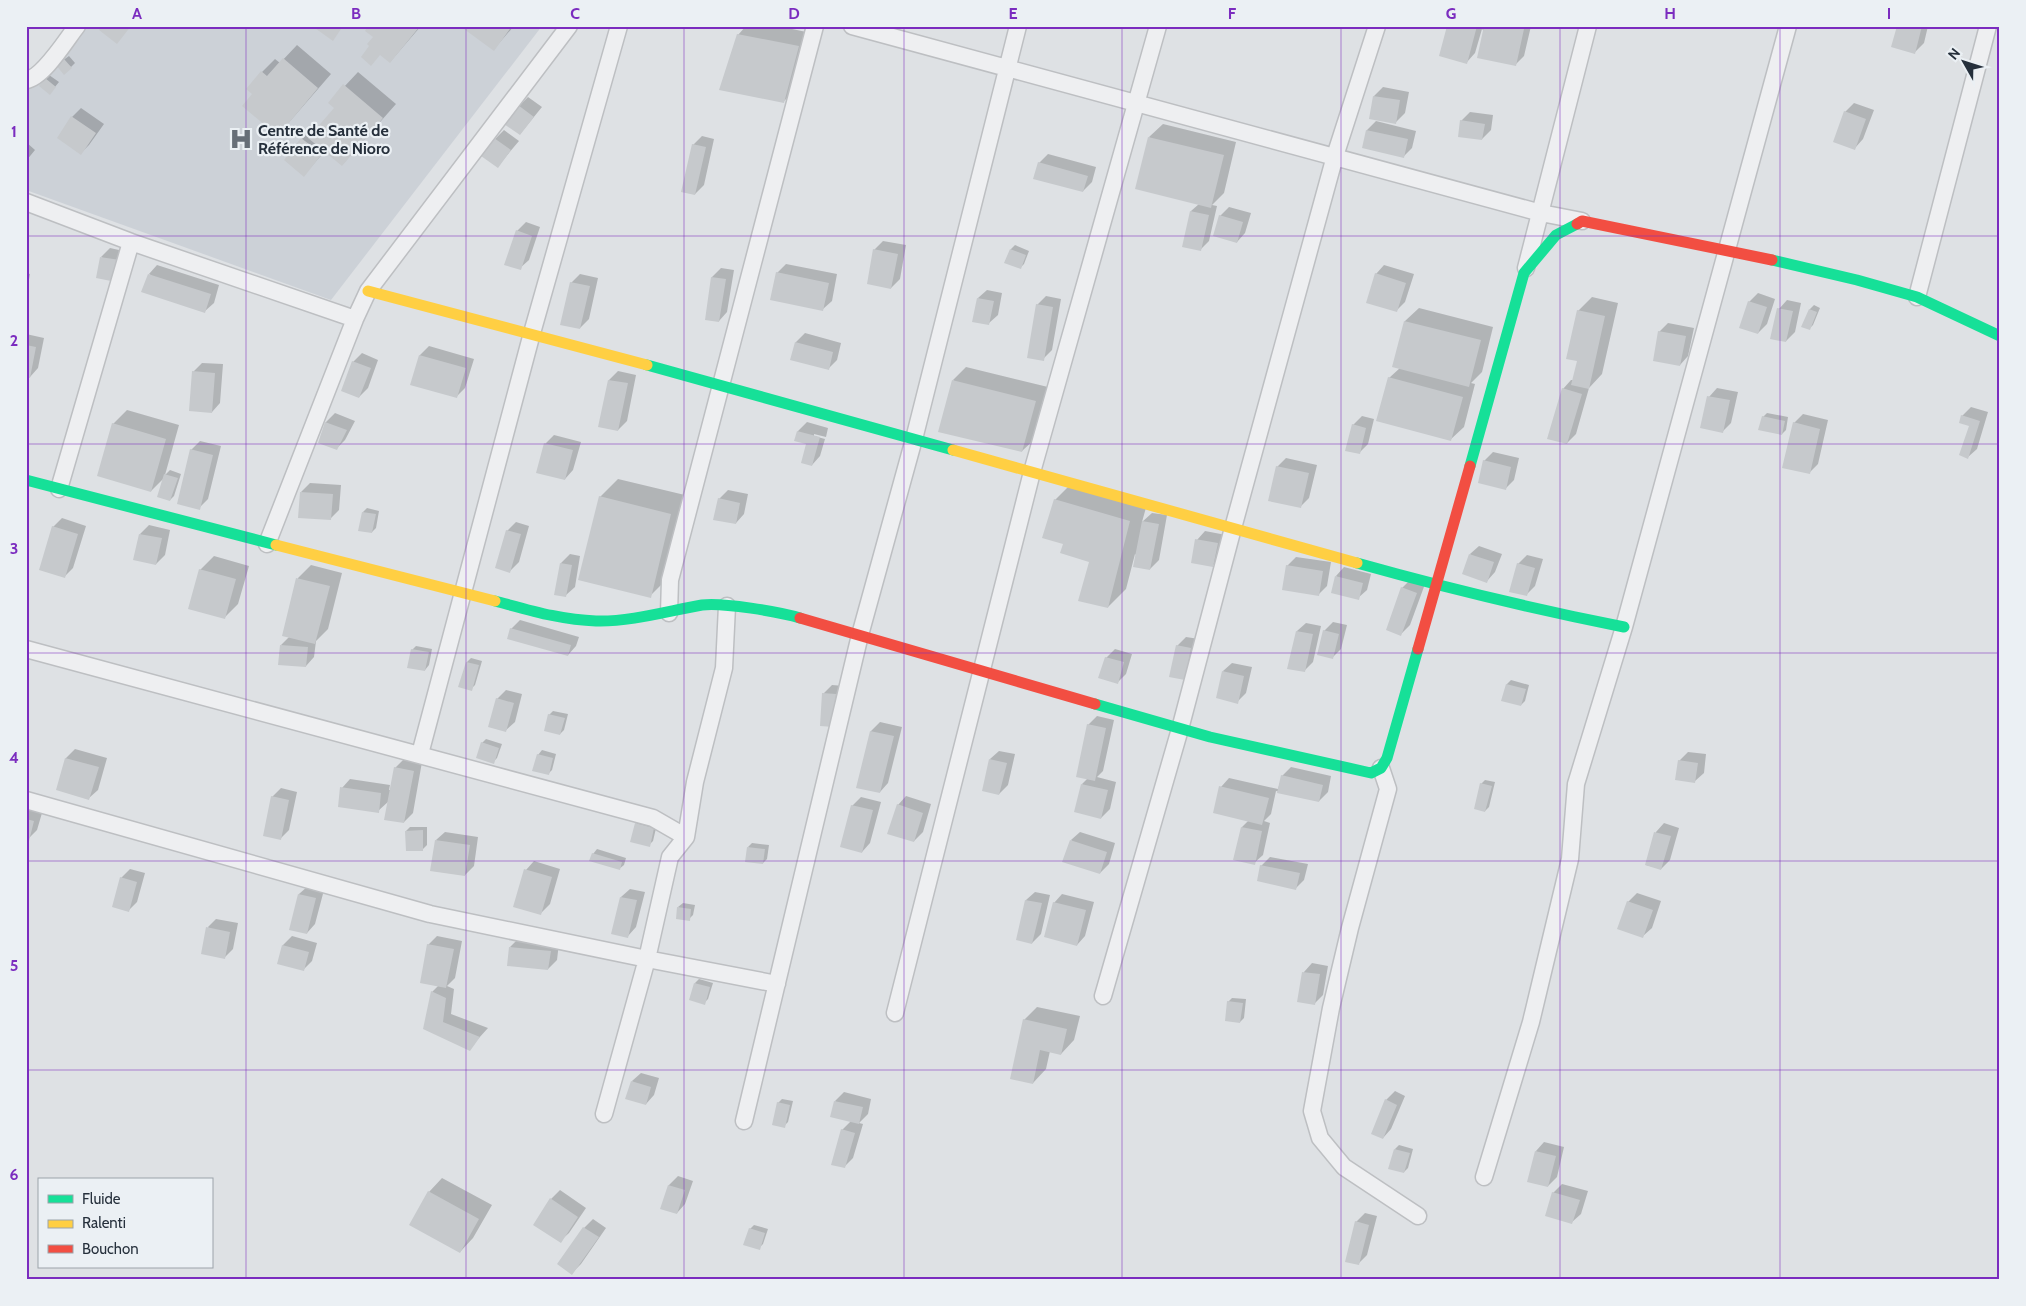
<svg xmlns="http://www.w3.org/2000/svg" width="2026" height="1306" viewBox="0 0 2026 1306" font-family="Cabin,sans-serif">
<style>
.built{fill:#ccd1d7}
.shadow{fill:#0003}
.building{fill:#c6c9cc}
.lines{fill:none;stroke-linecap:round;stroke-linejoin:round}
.street-casing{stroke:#bdbfc2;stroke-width:19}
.street{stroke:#eeeff1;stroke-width:16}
.fast{stroke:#16e098;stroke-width:11}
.slow{stroke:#ffcf43;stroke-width:11}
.jam{stroke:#f24e42;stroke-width:11}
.grid{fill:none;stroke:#7b2cbf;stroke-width:1;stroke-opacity:0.55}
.labels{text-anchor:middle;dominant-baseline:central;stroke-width:4.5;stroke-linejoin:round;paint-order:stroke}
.poi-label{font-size:16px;font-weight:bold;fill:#26303c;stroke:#ebf0f4;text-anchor:start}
.neatline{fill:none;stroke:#7b2cbf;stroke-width:2}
.grid-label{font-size:16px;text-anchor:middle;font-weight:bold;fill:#7b2cbf}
</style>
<rect width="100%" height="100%" fill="#dee1e4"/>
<!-- built -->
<path class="built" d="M74,26H542L331,300L26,190V87Z"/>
<!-- shadow -->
<path class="shadow" d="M370,26H421L390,62L371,46L374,37Z
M468,26H514L494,49Z
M746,26H778L811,33L797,88L784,101L738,35Z
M1448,26H1531L1524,56L1515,65L1482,29L1475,53L1467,62Z
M1898,26H1928L1924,43L1915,52Z
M297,45L331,74L278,135L262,72L275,59L280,63Z
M69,56L75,63L71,67L62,61Z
M358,72L396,104L342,165L325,151L304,175L285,160L302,139L311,130L314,133L336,108L329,103Z
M49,75L59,82L50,93L45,79Z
M1383,87L1409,92L1405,113L1396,122L1370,118L1374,96Z
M528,97L542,107L520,134L519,106Z
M1854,103L1874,110L1863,139L1855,148L1845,112Z
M81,108L104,124L89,145L81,153L72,117Z
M1470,112L1493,115L1491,130L1482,139L1461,121Z
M1376,121L1416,131L1412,148L1403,157L1363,147L1367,130Z
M1163,124L1236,142L1224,193L1212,205L1217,206L1209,241L1200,250L1191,211L1199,204L1149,137Z
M504,130L519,141L498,166L495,139Z
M702,136L714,139L704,185L695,194L693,145Z
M26,142L35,150L26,161Z
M1048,154L1096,167L1092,182L1083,191L1039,163Z
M1229,207L1251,213L1245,233L1237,242L1220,216Z
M526,222L540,227L529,260L520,268L517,231Z
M883,241L906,245L900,279L891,288L874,250Z
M1015,245L1029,251L1024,264L1020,268L1005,262L1011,249Z
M110,248L128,252L125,271L101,257Z
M786,264L837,274L832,301L823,309L777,273Z
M157,265L219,285L214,303L205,311L149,274Z
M1384,265L1414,274L1405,302L1397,310L1376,274Z
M721,268L734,270L727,312L719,321L706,319L712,277Z
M26,273L30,274L26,296Z
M580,274L598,278L589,319L580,328L571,283Z
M987,290L1002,293L998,315L989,323L978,298Z
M1758,293L1775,299L1767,324L1758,333L1749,302Z
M1046,296L1061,299L1052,350L1043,359L1037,305Z
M1592,297L1618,303L1602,374L1589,388L1576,434L1567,443L1563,389L1571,380H1574L1578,360V311Z
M1787,300L1801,303L1795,332L1786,341L1779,309Z
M1814,305L1820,308L1813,325L1809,329L1803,326L1810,309Z
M1419,308L1493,327L1482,372L1471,383L1475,384L1464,427L1450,440L1389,378L1400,368L1405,321Z
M1668,323L1694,328L1688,356L1680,365L1659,332Z
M805,333L841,343L837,360L828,369L792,359L796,342Z
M26,334L44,338L38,368L30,377L26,376Z
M429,346L474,359L465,388L456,397L412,384L420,355Z
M362,353L378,360L368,388L359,397L353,362Z
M202,363L223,364L220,403L212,412L193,372Z
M966,367L1048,387L1036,438L1022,451L953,380Z
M618,371L636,375L627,421L618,430L609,380Z
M1717,388L1738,392L1731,423L1722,432L1709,397Z
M1971,407L1988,412L1977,449L1968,457L1970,426L1962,416Z
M127,410L179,425L165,475L170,470L181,474L174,496L170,500L165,477L151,491L113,424Z
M335,413L355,421L345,440L336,449L319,442L326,422Z
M1767,413L1788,417L1786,430L1782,434L1763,417Z
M1803,414L1828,420L1818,464L1809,473L1794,423Z
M1362,416L1374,419L1368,444L1359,453L1353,425Z
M807,422L828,428L826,437L814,434V436L825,439L820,456L812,465L807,443L796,440L798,431Z
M554,435L581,442L573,470L565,479L545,444Z
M200,441L221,446L208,499L199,508L191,450Z
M1493,452L1519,458L1514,480L1505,489L1484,461Z
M1286,458L1317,465L1309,498L1300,507L1277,467Z
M618,479L689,496L668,578L650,596L600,497Z
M1073,482L1147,504L1142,522L1152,513L1167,515L1159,560L1150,569L1135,554L1126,589L1108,607L1091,561L1064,544L1055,500Z
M310,483L341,485L339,510L330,519L301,492Z
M728,490L748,494L744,514L736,523L719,499Z
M367,508L379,511L376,528L372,532L363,512Z
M62,518L86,526L73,568L64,577L53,527Z
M516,522L529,526L519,562L510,571L507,531Z
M149,525L170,530L165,555L156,564L140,534Z
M1205,531L1226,535L1222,557L1213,565L1197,540Z
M1479,546L1502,554L1495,572L1487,581L1470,554Z
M570,554L580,556L575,587L566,595L561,563Z
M1527,555L1543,559L1535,586L1526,595L1518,564Z
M214,556L249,566L238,604L224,618L200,570Z
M1296,557L1331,562L1327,586L1319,594L1287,566Z
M311,565L342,573L328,629L316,641L314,657L306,666L281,645L290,636L298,578Z
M1344,567L1371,574L1367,590L1358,598L1336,576Z
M1411,579L1425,584L1410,625L1401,634L1402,588Z
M520,620L579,637L576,646L568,655L511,629Z
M1333,622L1347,625L1341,649L1333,657L1324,631Z
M1306,623L1321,626L1313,662L1304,671L1297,631Z
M1186,637L1199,639L1184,679L1177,646Z
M416,646L432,649L429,665L425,670L412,650Z
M1115,649L1132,654L1126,674L1118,682L1106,658Z
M471,658L482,661L475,685L471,689L467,662Z
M1232,663L1252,667L1246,693L1237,702L1223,671Z
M1511,680L1529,685L1525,701L1521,705L1503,700L1507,684Z
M832,685L844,686L833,726L823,694Z
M506,690L522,694L515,722L506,730L497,699Z
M553,711L568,714L564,730L560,734L549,715Z
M1097,716L1114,720L1103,771L1097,777L1116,782L1110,809L1101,818L1082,784L1088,778V725Z
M880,722L902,727L888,783L880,792L858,787L871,731Z
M486,739L502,744L497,758L493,762L482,743Z
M75,749L107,758L98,790L89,798L57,789L66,758Z
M542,750L556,754L552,770L548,774L538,755Z
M999,751L1015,754L1008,785L999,794L990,759Z
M1688,752L1706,754L1704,773L1695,781L1679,761Z
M404,759L422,762L413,813L404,822L389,801L378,811L342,788L350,779L390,785L389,790H391L395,768Z
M1291,767L1331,776L1328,792L1319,801L1276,791L1271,814L1264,821L1270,823L1263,855L1254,863L1235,859L1242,827L1249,820L1221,787L1229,778L1278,789L1282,776Z
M1485,780L1495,782L1489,807L1485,811L1481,784Z
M281,788L297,792L289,830L280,839L272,797Z
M906,796L931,804L923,832L914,841L898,805Z
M861,797L881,802L870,843L862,852L852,806Z
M26,808L42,813L37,830L28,839H26Z
M640,820L657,824L653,841L649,845L636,824Z
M1664,823L1679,828L1670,860L1661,869L1646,865L1656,832Z
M410,827H427V845L423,849L406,831Z
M445,832L478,837L474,866L465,875L436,840Z
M1080,832L1115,843L1109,864L1100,873L1071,840Z
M752,843L769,845L767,859L763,863L748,847Z
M597,849L626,858L624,865L619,869L593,854Z
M1270,857L1308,864L1304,880L1296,888L1261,866Z
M534,861L560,869L550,904L541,913L526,870Z
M130,869L145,873L137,902L128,911L121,878Z
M308,886L324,890L315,924L307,933L299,894Z
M630,889L645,892L636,927L628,936L621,897Z
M1035,892L1050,895L1041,934L1032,943L1026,900Z
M1637,893L1661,901L1652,928L1643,936L1628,902Z
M1062,894L1094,902L1085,936L1077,945L1054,903Z
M683,903L695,905L693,915L689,919L678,907Z
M216,919L238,923L233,949L224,958L208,927Z
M292,936L317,943L312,961L303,970L279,963L283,945Z
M437,936L462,941L455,978L447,986L454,989L451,1014L488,1028L469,1049L425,1028L432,992L438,986L428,945Z
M519,938L559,943L557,960L548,969L510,947Z
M1312,963L1328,966L1323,995L1314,1004L1299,1001L1304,972Z
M699,979L713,983L708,999L704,1003L695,983Z
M1232,998L1246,999L1244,1018L1240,1022L1228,1002Z
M1037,1007L1080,1016L1074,1040L1061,1054L1050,1051L1046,1069L1033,1083L1024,1020Z
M641,1073L659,1078L654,1095L646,1104L632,1081Z
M1395,1091L1405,1096L1391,1129L1383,1138L1386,1100Z
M844,1092L871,1099L868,1114L859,1123L863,1124L853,1158L844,1167L842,1130L851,1121L835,1101Z
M782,1099L793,1101L788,1122L784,1126L778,1103Z
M1544,1142L1564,1147L1557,1177L1548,1186L1536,1151Z
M1399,1145L1413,1149L1408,1168L1404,1172L1395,1149Z
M678,1176L693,1181L685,1204L677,1213L662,1208L669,1185Z
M442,1178L492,1205L473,1238L460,1252L429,1192Z
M1562,1184L1588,1191L1581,1214L1572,1222L1553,1193Z
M560,1190L586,1208L569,1233L560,1241L551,1199Z
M1365,1213L1377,1216L1367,1255L1358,1264L1356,1222Z
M593,1219L606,1228L581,1264L572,1273L559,1264L584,1228Z
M754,1225L768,1229L763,1244L759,1248L750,1229Z"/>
<!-- building -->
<path class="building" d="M101,26H131L117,44L99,30Z
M312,26H343L333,41Z
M368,26H420L390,63L380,55L371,66L361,57L369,46L367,44L373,37L365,31Z
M466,26H512L494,51L464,29Z
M1447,26H1477L1467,64L1439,56Z
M1484,26H1509L1524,29L1516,66L1477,58Z
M1897,26H1922L1915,54L1891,47Z
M737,34L799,46L784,103L719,90Z
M283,58L318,88L278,136L242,106L252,94L246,89L261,71L267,76Z
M64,59L72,68L64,75L56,65Z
M45,78L56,87L50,95L39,86Z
M343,84L383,118L342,166L308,138L334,108L328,103Z
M1373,96L1400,100L1396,124L1369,119Z
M518,105L534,117L520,135L504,124Z
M1844,111L1866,119L1855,150L1833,142Z
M71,116L96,133L81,155L57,138Z
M1460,120L1485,124L1482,140L1458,137Z
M1366,130L1408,139L1404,158L1362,148Z
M1148,137L1224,155L1211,208L1135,189Z
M301,138L322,154L304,177L284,160Z
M494,138L511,150L498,168L481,156Z
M692,144L706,147L695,195L681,192Z
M1038,162L1088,176L1083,192L1033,179Z
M1190,211L1209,215L1201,251L1182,247Z
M1219,215L1243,222L1237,243L1213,236Z
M516,230L532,236L521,270L504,265Z
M873,249L898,254L891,289L867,284Z
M1010,249L1026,255L1021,269L1004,263Z
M100,257L120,260L116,282L96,278Z
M776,272L829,283L823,311L770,300Z
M1375,273L1406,283L1397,312L1366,303Z
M148,274L211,294L205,313L141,292Z
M711,277L726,279L719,322L705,320Z
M570,282L590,286L580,329L560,325Z
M977,298L994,301L989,325L972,322Z
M1748,301L1767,307L1758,334L1739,328Z
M1036,304L1053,307L1044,361L1027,358Z
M1777,308L1793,311L1786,342L1770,339Z
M1809,309L1817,312L1810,330L1801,327Z
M1577,310L1605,316L1589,389L1571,385L1577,361L1566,359Z
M1404,321L1481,340L1469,387L1392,367Z
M1658,331L1686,336L1680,366L1653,361Z
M795,342L833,352L829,370L790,360Z
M26,345L36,347L30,378L26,377Z
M419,355L466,368L457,398L410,385Z
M352,361L371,368L359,398L341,391Z
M192,371L215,373L212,413L189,411Z
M1388,377L1463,397L1451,441L1376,421Z
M608,380L628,383L618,431L598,427Z
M952,380L1036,401L1022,452L938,432Z
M1562,388L1582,394L1567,444L1547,439Z
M1707,396L1730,400L1723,433L1700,428Z
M1961,415L1980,421L1968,459L1959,455L1969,426L1959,423Z
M1762,416L1785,421L1782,435L1758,430Z
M325,422L347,430L337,450L318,443Z
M1793,422L1820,429L1810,474L1782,468Z
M112,423L166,439L151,492L97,476Z
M1352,424L1366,428L1360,454L1345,451Z
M797,431L820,437L812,466L801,463L806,444L794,441Z
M544,443L573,450L565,480L536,473Z
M190,449L213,455L200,510L177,504Z
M1483,460L1511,467L1506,490L1478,483Z
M1276,466L1309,473L1301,508L1268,501Z
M164,474L178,478L170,501L157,497Z
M300,492L333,494L331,520L298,518Z
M599,496L671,514L651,598L578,580Z
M718,498L740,503L736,524L713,520Z
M1054,499L1130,521L1108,608L1078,601L1089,562L1060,553L1063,544L1042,538Z
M362,512L376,514L372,533L358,531Z
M1142,521L1159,524L1150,570L1133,567Z
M52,526L78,534L65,578L39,570Z
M506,530L521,534L510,573L495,568Z
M139,534L162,538L156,565L133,560Z
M1195,539L1218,543L1213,567L1191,563Z
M1469,554L1494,562L1487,583L1462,574Z
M560,563L572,565L566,597L554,595Z
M1517,563L1535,568L1527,596L1509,592Z
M1286,565L1323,571L1319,596L1282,590Z
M199,569L236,579L225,619L188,609Z
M1335,576L1363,583L1359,600L1331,593Z
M296,578L330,586L315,644L282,636Z
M1401,587L1417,593L1401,636L1386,630Z
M510,628L571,645L568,656L507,639Z
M1323,630L1339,634L1333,659L1317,655Z
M1296,631L1313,634L1305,672L1287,669Z
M280,645L308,647L306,667L278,665Z
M1176,645L1191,648L1185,680L1169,677Z
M411,649L429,652L425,671L407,668Z
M1105,657L1124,662L1118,684L1098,678Z
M466,662L479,665L472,691L458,687Z
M1222,671L1244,676L1238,704L1216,698Z
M1506,684L1526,689L1521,706L1501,701Z
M822,693L836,694L834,727L820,726Z
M496,698L514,703L506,732L488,727Z
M548,714L565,718L560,735L544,731Z
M1087,724L1106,728L1095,781L1076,777Z
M870,731L894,736L880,793L856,788Z
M481,742L499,748L494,764L476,758Z
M537,754L553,758L549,775L532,771Z
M65,758L99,767L89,800L56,790Z
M989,759L1007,763L999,795L982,791Z
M1678,760L1698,763L1695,783L1675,780Z
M394,767L414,771L404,823L384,820Z
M1281,775L1323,785L1319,802L1277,793Z
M1480,783L1492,786L1485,812L1474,809Z
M1081,784L1108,790L1101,819L1074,812Z
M1219,786L1269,798L1262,825L1213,813Z
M340,787L381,793L379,813L338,807Z
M271,796L289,800L281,840L263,836Z
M897,804L923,813L914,842L887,834Z
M851,805L873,810L862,853L840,847Z
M26,819L34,821L29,841L26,840Z
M635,823L654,828L650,847L630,842Z
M1241,827L1262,831L1255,865L1233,860Z
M423,830V851H406L405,831Z
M1654,832L1671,836L1661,870L1645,865Z
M435,840L470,845L465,876L430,871Z
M1070,840L1107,852L1100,874L1062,862Z
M747,847L765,849L763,864L745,862Z
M592,853L622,862L620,870L589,861Z
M1260,865L1300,873L1296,890L1257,881Z
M524,869L552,877L541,915L513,907Z
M120,877L137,882L129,912L112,907Z
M298,894L316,898L307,934L289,930Z
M620,897L637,900L628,938L611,934Z
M1025,900L1042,903L1032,944L1016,940Z
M1627,901L1653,910L1643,938L1617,929Z
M1053,902L1086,910L1077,946L1044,937Z
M677,907L691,909L690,921L676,919Z
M206,927L230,932L225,959L201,954Z
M427,944L454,949L446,988L420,983Z
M282,945L309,952L304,971L277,964Z
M509,947L551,951L548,970L507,966Z
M1302,972L1320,974L1315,1005L1297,1002Z
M694,983L710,987L705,1005L689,1000Z
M431,991L446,998L443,1022L480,1037L470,1051L423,1029Z
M1227,1001L1243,1003L1240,1023L1225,1021Z
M1023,1019L1067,1029L1061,1055L1040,1050L1033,1084L1010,1079Z
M631,1081L651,1087L646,1105L625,1099Z
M1385,1099L1397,1105L1383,1139L1371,1134Z
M834,1101L863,1107L859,1124L830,1117Z
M777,1102L790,1105L785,1128L772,1125Z
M841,1129L855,1133L845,1168L831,1165Z
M1394,1149L1410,1153L1404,1173L1388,1169Z
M1535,1151L1556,1156L1548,1187L1527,1182Z
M668,1185L685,1190L677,1214L660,1209Z
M428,1191L479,1219L460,1253L409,1225Z
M1552,1192L1580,1200L1572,1224L1545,1216Z
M550,1198L578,1217L561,1243L533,1225Z
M1355,1221L1369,1225L1359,1265L1345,1262Z
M583,1227L599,1237L572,1275L557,1264Z
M749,1228L765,1233L760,1250L743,1245Z"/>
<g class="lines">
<defs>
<path id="street" d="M852,26L1541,213L1582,221
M26,80C43,78 66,40 77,26
M26,202L131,242L355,319
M1526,268L1588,26
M1917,297L1988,26
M59,489L131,242
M267,544L355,319L368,291L569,26
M669,613L670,580L815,26
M26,649L653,818L686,837
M420,754L532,333L619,26
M1381,768L1388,789L1350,928L1331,1008L1312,1111L1320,1138L1344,1167L1418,1216
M26,800L430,914L647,959L777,984
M1103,996L1180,729L1233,528L1335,156L1377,26
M895,1013L1032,472L1158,26
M604,1114L647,959L670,857L686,837L695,782L724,668L727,606
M744,1121L860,635L914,439L1018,26
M1484,1177L1531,1022L1570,859L1576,784L1624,627L1788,26"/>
</defs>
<!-- street casing -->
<use href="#street" class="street-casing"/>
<!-- street -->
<use href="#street" class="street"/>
<!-- fast -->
<path class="fast" d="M1772,260L1857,280L1917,297L2000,336
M647,365L953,450
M1470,466L1524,273L1556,235L1577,224
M26,480L276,545
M1357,563C1446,588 1534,609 1624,627
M495,601C529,610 561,620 596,621C630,622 668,611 702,605C721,602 781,612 800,618
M1095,704L1210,737L1371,773L1381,768L1387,758L1418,649"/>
<!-- slow -->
<path class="slow" d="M368,291L647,365
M953,450L1357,563
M276,545L495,601"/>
<!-- jam -->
<path class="jam" d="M1577,224L1582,221L1772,260
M800,618L1095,704
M1418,649L1470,466"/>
</g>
<!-- grid -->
<path class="grid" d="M246,26V1280M466,26V1280M684,26V1280M904,26V1280M1122,26V1280M1341,26V1280M1560,26V1280M1780,26V1280M26,236H2000M26,444H2000M26,653H2000M26,861H2000M26,1070H2000"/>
<!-- icons -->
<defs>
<symbol id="hospital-bare" viewBox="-9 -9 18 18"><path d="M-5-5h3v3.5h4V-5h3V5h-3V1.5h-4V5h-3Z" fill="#666e77" stroke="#ebf0f4" stroke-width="2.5" paint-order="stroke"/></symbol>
</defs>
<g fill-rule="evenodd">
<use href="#hospital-bare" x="225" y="123" width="32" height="32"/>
</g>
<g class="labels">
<!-- poi labels -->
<g class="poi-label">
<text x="258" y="130">Centre de Santé de<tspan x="258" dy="18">Référence de Nioro</tspan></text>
</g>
</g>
<!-- border -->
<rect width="2026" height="1306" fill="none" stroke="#ebf0f4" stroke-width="55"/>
<!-- legend -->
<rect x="38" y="1178" width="175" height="90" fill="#ebf0f4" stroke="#9ca3aa"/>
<rect x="48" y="1195" width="25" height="8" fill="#16e098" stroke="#9ca3aa"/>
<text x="82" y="1204" font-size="15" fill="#26303c">Fluide</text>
<rect x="48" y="1220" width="25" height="8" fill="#ffcf43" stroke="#9ca3aa"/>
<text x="82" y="1228" font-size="15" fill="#26303c">Ralenti</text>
<rect x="48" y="1245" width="25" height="8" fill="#f24e42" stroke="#9ca3aa"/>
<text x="82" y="1254" font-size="15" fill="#26303c">Bouchon</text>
<!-- north arrow -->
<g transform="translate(1964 62) rotate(309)" stroke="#ebf0f4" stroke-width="4" paint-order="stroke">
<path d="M0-4L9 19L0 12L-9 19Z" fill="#26303c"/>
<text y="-8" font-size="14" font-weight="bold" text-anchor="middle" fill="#26303c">N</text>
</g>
<rect x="28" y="28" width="1970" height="1250" class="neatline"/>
<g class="grid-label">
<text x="137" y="19">A</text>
<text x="356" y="19">B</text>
<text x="575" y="19">C</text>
<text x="794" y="19">D</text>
<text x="1013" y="19">E</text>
<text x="1232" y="19">F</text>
<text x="1451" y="19">G</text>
<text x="1670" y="19">H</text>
<text x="1889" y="19">I</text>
<text x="14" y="137">1</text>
<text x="14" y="346">2</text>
<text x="14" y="554">3</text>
<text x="14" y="763">4</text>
<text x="14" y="971">5</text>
<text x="14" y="1180">6</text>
</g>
</svg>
